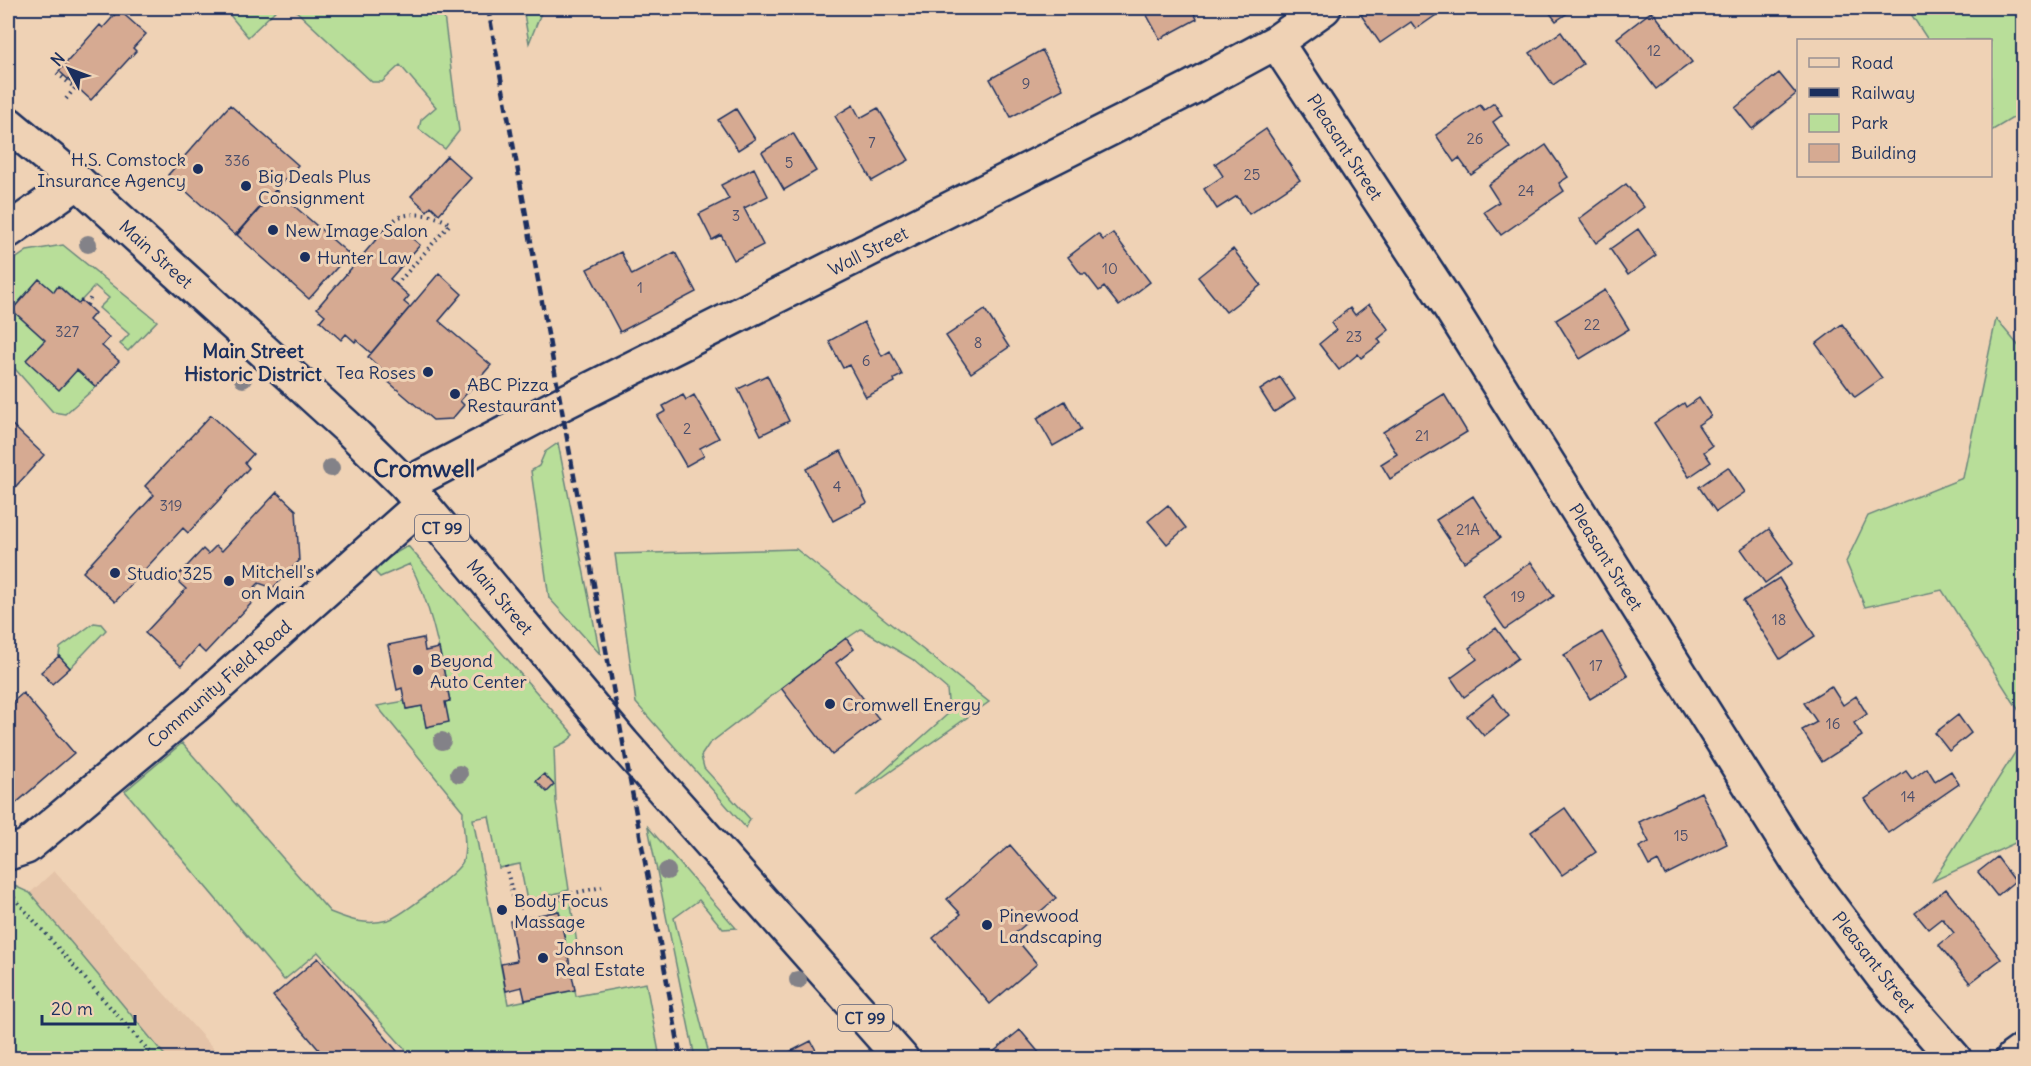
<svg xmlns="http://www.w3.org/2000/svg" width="2031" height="1066" viewBox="0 0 2031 1066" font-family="Delius,sans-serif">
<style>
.built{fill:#e4c3a8}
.green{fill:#b8de99;stroke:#6a867c;stroke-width:1.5}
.building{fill:#d6aa92;stroke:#1b2f5e;stroke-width:1.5}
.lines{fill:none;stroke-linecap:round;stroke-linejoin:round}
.minor-casing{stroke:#1b2f5e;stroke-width:38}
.secondary-casing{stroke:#1b2f5e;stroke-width:38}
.primary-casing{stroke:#1b2f5e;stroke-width:38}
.path{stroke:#1b2f5e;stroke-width:4;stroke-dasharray:1.5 4.5;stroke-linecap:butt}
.minor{stroke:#efd2b5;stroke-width:33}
.secondary{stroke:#efd2b5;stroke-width:33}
.primary{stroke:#efd2b5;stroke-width:33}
.rail{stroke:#1b2f5e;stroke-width:4.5;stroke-dasharray:9 4.5;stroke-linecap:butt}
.tree{fill:#838288}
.poi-dot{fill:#1b2f5e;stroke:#efd2b5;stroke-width:2}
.labels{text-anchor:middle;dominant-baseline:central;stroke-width:6;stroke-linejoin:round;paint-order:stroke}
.number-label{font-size:15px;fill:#4a4e6b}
.shield{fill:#efd2b5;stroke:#5b6078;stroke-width:1.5}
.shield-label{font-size:16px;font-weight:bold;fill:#1b2f5e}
.street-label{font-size:18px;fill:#1b2f5e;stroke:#efd2b5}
.poi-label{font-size:18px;fill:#1b2f5e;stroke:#efd2b5;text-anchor:start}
.neighbourhood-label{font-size:20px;font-weight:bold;fill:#1b2f5e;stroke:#efd2b5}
.district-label{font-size:24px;font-weight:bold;fill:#1b2f5e;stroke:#efd2b5}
</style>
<rect width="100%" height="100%" fill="#efd2b5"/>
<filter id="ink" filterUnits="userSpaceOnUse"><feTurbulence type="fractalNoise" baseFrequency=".0167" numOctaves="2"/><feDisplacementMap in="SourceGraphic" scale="12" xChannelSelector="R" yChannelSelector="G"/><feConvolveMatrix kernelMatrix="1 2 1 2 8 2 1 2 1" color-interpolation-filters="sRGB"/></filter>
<g filter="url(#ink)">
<!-- built -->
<path class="built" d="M54,871L222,1058H167L30,893Z"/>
<!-- green -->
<path class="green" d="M224,8H278L248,37Z
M293,8H443L459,131L445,149L419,129L421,120L436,107L400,65L382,82H372Z
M523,8H543L529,43Z
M1907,8H2023V112L1991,131L1990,40H1928Z
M63,245L157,321L128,351L120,344L129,334L99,308L109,298L95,286L78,304L59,286L54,292L39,279L12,310L45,340L27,360L77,370L96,387L65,414L53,412L8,361V264L27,251Z
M1996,319L2023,351V717L1942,590L1865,607L1846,562L1868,516L1963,478Z
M558,443L600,654L549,598L531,471L539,466L545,452Z
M408,546L574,735L566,742L554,748L556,802L569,890L527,901L520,864L499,868L489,816L473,819L508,1004L575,990L576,996L646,983L660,1058H413L318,952L284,980L125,791L182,743L330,912C350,920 366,926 388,920C400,917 460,871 463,861C468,844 462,828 463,811L377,706L405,701L407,709L422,706L427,727L445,702L450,701C440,654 432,606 410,564L380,577L375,572C383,560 395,553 408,546Z
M796,549L989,702L856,796L949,713L947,689L912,659L861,629L846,639L709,744L701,756L704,768L750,819L746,828L636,703L615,554Z
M94,623L101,624L106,630L70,668L59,656L60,648Z
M2023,740V831L2015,843L1933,881Z
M648,827L736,928L723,929L699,900L674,918L710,1058H695Z
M8,883L30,893L167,1058H8Z
M570,899L578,950L567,951L555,901Z"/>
<!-- building -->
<path class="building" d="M1143,8H1191L1197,19L1160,39Z
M1371,8H1444L1445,9L1416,29L1411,22L1380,43L1361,15Z
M1546,8H1575L1556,21Z
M119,10L146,34L133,48L136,51L91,100L59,71L100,25L103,28Z
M1652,11L1692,62L1656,89L1617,38Z
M1561,32L1583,64L1553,85L1530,53Z
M1042,50L1063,89L1011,117L990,79Z
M1779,73L1796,94L1752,129L1735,108Z
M1494,103L1502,115L1493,122L1510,148L1471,175L1459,158L1454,162L1436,135L1480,105L1484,110Z
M230,105L298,165L235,235L168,175Z
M853,105L860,118L878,108L909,160L872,181L835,116Z
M736,109L755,139L738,150L718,120Z
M1266,129L1300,180L1249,214L1237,196L1217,209L1204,189L1223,176L1215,164Z
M793,133L816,171L784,190L762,152Z
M1546,145L1568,177L1559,183L1564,191L1501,235L1484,212L1499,202L1488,185Z
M447,156L471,178L439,214L431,206L427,211L411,196Z
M754,168L768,196L744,208L763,245L734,260L721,235L712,240L699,214L729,199L721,185Z
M1626,184L1644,207L1596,243L1579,219Z
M276,190L349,254L309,299L237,235Z
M386,228L395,236L401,229L420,245L390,279L409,296L404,302L410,307L371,353L356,340L355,342L346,334L341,340L320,321L325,315L317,308Z
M1638,229L1656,255L1628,275L1610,249Z
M1113,233L1150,282L1119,306L1104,287L1099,291L1086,274H1081L1068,257L1098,234L1103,240Z
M1233,249L1261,285L1226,312L1198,277Z
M621,252L632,275L675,252L696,292L620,332L587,269Z
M439,273L462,294L439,321L491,365L460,401L464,405L452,419L433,420L385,379L388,375L368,357Z
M39,279L54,292L58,286L78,304L81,300L95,313L89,320L109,338L102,346L119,361L96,387L77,370L59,390L26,360L45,340L12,310Z
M1605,290L1629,329L1580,359L1556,320Z
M1369,304L1389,330L1378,339L1381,343L1361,358L1358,354L1339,370L1319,344L1336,330L1331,323L1350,308L1355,315Z
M985,310L1009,347L971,373L946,336Z
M864,322L882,356L890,351L902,375L894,379L895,382L866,397L849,365L843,368L829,341Z
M1842,324L1882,378L1855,397L1816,344Z
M767,375L789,421L761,435L738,389Z
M1280,377L1295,399L1274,412L1260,390Z
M1444,394L1467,432L1390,479L1381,464L1397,454L1383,432Z
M683,395L686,400L694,395L719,438L700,448L704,456L686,466L657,416L666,411L663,406Z
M1699,398L1711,416L1698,425L1712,446L1704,452L1711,462L1689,477L1654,423L1684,403L1686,407Z
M1065,401L1081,430L1053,446L1037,418Z
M211,415L253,454L245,463L249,468L188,533L183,528L115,602L83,572L154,495L145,486Z
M8,421L44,455L8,495Z
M841,451L867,503L833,521L806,469Z
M1728,467L1745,492L1716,512L1699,487Z
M277,492L296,510L299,561L273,588L259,583L255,587L261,593L205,653L198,646L181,666L145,633L186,589L175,579L203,549L208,554L216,546L222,551Z
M1473,496L1500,538L1464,562L1436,520Z
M1168,505L1186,528L1167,544L1148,521Z
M1769,529L1793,563L1765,583L1741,549Z
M1531,562L1554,596L1505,629L1482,596Z
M1779,578L1815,636L1780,659L1743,601Z
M1496,628L1518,658L1464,697L1451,678L1477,659L1469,648Z
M1602,632L1628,676L1590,699L1564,655Z
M423,638L425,651L439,648L450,701L445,702L449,722L426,727L422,706L406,709L402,688L397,690L388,645Z
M846,638L854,649L836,663L879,719L832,755L781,688Z
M59,656L70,668L52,684L41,672Z
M1831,686L1843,705L1856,696L1867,714L1854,723L1862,736L1822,762L1802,730L1817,722L1804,703Z
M23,693L74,753L8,810V706Z
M1493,695L1509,716L1484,736L1467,716Z
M1958,715L1971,733L1949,751L1935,733Z
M1927,768L1935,781L1951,771L1959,784L1888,833L1865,799L1906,771L1912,779Z
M544,774L554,785L547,792L536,781Z
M1701,792L1727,844L1665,875L1658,861L1649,866L1639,847L1649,842L1639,822Z
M1565,808L1596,852L1562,875L1531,832Z
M1010,845L1056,898L1013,935L1037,964L990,1004L933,938L961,914L947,899Z
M1997,857L2015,881L1997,896L1978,872Z
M1946,889L2001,959L1970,983L1939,945L1954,933L1942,918L1928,929L1915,913Z
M559,911L575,990L525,1000L522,987L506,991L501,964L517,961L510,921Z
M318,958L403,1058H326L273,996Z
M1020,1030L1040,1054L1035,1058H986Z
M811,1041L820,1058H778Z"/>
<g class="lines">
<defs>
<path id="minor" d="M1276,42L1448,304L1807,876L1884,978L1954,1058
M406,485L561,404L1191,88L1276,42L1324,8
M8,853L26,847L194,707L422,504
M2013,1058L2024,1050"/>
<path id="secondary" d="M8,231L78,182"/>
<path id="primary" d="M8,124L78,182L347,427L406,485L623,744L901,1058"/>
</defs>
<!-- minor casing -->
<use href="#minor" class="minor-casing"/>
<!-- secondary casing -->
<use href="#secondary" class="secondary-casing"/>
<!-- primary casing -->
<use href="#primary" class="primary-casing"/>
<!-- path -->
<path class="path" d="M57,73L75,88L66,99
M386,228C389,225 393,221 397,218C411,211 439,215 450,224L396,285
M87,305L92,295
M506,866L516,909L569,894L602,887
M8,896L14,898L155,1058"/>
<!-- minor -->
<use href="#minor" class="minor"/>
<!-- secondary -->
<use href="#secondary" class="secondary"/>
<!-- primary -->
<use href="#primary" class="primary"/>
<!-- rail -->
<path class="rail" d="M488,8L681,1058"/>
</g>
<!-- trees -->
<g class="tree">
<circle cx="88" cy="244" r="9"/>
<circle cx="243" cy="379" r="9"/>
<circle cx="331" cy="468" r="9"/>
<circle cx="442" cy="741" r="9"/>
<circle cx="459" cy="774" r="9"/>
<circle cx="667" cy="871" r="9"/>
<circle cx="798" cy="980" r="9"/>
</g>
</g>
<!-- markers -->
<g class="poi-dot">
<circle cx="198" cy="169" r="6"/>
<circle cx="246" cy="186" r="6"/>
<circle cx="273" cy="230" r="6"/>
<circle cx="305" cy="257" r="6"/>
<circle cx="428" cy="372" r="6"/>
<circle cx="455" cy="394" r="6"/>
<circle cx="115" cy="573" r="6"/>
<circle cx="229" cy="581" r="6"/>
<circle cx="418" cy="670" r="6"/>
<circle cx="830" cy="704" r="6"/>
<circle cx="502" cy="910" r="6"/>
<circle cx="987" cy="925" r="6"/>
<circle cx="543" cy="958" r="6"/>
</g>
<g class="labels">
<!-- number labels -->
<g class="number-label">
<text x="1654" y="50">12</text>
<text x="1026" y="83">9</text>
<text x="1475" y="138">26</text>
<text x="872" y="142">7</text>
<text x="237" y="160">336</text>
<text x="789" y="162">5</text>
<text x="1252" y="174">25</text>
<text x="1526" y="190">24</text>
<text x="736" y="215">3</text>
<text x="1110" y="268">10</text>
<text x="640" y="287">1</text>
<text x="1592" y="324">22</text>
<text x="67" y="331">327</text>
<text x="1354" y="336">23</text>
<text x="978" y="342">8</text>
<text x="866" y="360">6</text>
<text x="687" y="428">2</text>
<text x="1422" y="435">21</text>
<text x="837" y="486">4</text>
<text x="171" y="505">319</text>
<text x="1468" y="529">21A</text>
<text x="1518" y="596">19</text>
<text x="1779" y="619">18</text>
<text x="1596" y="665">17</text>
<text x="1833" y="723">16</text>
<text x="1908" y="796">14</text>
<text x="1681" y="835">15</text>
</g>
<!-- shield labels -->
<g class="shield">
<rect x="415" y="515" width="54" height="26" rx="4.5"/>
<rect x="838" y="1005" width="54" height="26" rx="4.5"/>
</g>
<g class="shield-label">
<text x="442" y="528">CT 99</text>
<text x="865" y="1018">CT 99</text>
</g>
<!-- street labels -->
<g class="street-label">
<text transform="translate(1345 147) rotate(57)">Pleasant Street</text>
<text transform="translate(868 251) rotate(-27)">Wall Street</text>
<text transform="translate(156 254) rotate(42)">Main Street</text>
<text transform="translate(1606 557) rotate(58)">Pleasant Street</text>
<text transform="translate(500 597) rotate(50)">Main Street</text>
<text transform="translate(219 684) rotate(-41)">Community Field Road</text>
<text transform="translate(1874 962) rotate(52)">Pleasant Street</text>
</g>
<!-- poi labels -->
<g class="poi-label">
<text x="186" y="159" text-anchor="end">H.S. Comstock<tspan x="186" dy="21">Insurance Agency</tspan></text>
<text x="258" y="176">Big Deals Plus<tspan x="258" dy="21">Consignment</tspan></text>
<text x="285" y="230">New Image Salon</text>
<text x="317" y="257">Hunter Law</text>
<text x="416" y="372" text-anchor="end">Tea Roses</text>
<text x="467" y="384">ABC Pizza<tspan x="467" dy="21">Restaurant</tspan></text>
<text x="241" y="571">Mitchell's<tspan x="241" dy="21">on Main</tspan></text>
<text x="127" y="573">Studio 325</text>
<text x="430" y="660">Beyond<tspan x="430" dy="21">Auto Center</tspan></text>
<text x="842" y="704">Cromwell Energy</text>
<text x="514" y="900">Body Focus<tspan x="514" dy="21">Massage</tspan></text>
<text x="999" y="915">Pinewood<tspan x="999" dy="21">Landscaping</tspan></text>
<text x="555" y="948">Johnson<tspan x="555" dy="21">Real Estate</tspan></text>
</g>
<!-- neighbourhood labels -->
<g class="neighbourhood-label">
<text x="253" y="350">Main Street<tspan x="253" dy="23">Historic District</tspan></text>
</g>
<!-- district labels -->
<g class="district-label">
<text x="424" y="468">Cromwell</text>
</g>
</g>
<!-- margin -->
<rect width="2031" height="1066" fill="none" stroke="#efd2b5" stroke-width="30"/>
<rect x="15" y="15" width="2001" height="1036" fill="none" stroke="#1b2f5e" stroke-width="2" filter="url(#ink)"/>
<!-- legend -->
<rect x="1797" y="39" width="195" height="138" fill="#efd2b5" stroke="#9a9192" stroke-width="1.5"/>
<rect x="1809" y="58" width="30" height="9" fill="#efd2b5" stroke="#9a9192" stroke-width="1.5"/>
<text x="1851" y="69" font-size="18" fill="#1b2f5e">Road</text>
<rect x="1809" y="88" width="30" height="9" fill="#1b2f5e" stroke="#9a9192" stroke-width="1.5"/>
<text x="1851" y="99" font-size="18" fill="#1b2f5e">Railway</text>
<rect x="1809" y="114" width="30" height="18" fill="#b8de99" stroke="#9a9192" stroke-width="1.5"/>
<text x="1851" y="129" font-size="18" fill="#1b2f5e">Park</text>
<rect x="1809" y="144" width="30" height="18" fill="#d6aa92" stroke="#9a9192" stroke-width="1.5"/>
<text x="1851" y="159" font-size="18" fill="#1b2f5e">Building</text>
<!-- north arrow -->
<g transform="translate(69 69) rotate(311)" stroke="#efd2b5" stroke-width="4.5" paint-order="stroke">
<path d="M0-4.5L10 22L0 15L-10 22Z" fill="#1b2f5e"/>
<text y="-9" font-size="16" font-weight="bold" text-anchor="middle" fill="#1b2f5e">N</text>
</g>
<!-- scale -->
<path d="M42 1015v9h93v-9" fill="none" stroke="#1b2f5e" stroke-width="3"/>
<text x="51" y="1015" font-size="18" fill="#1b2f5e" stroke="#efd2b5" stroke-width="4.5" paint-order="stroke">20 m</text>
</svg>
